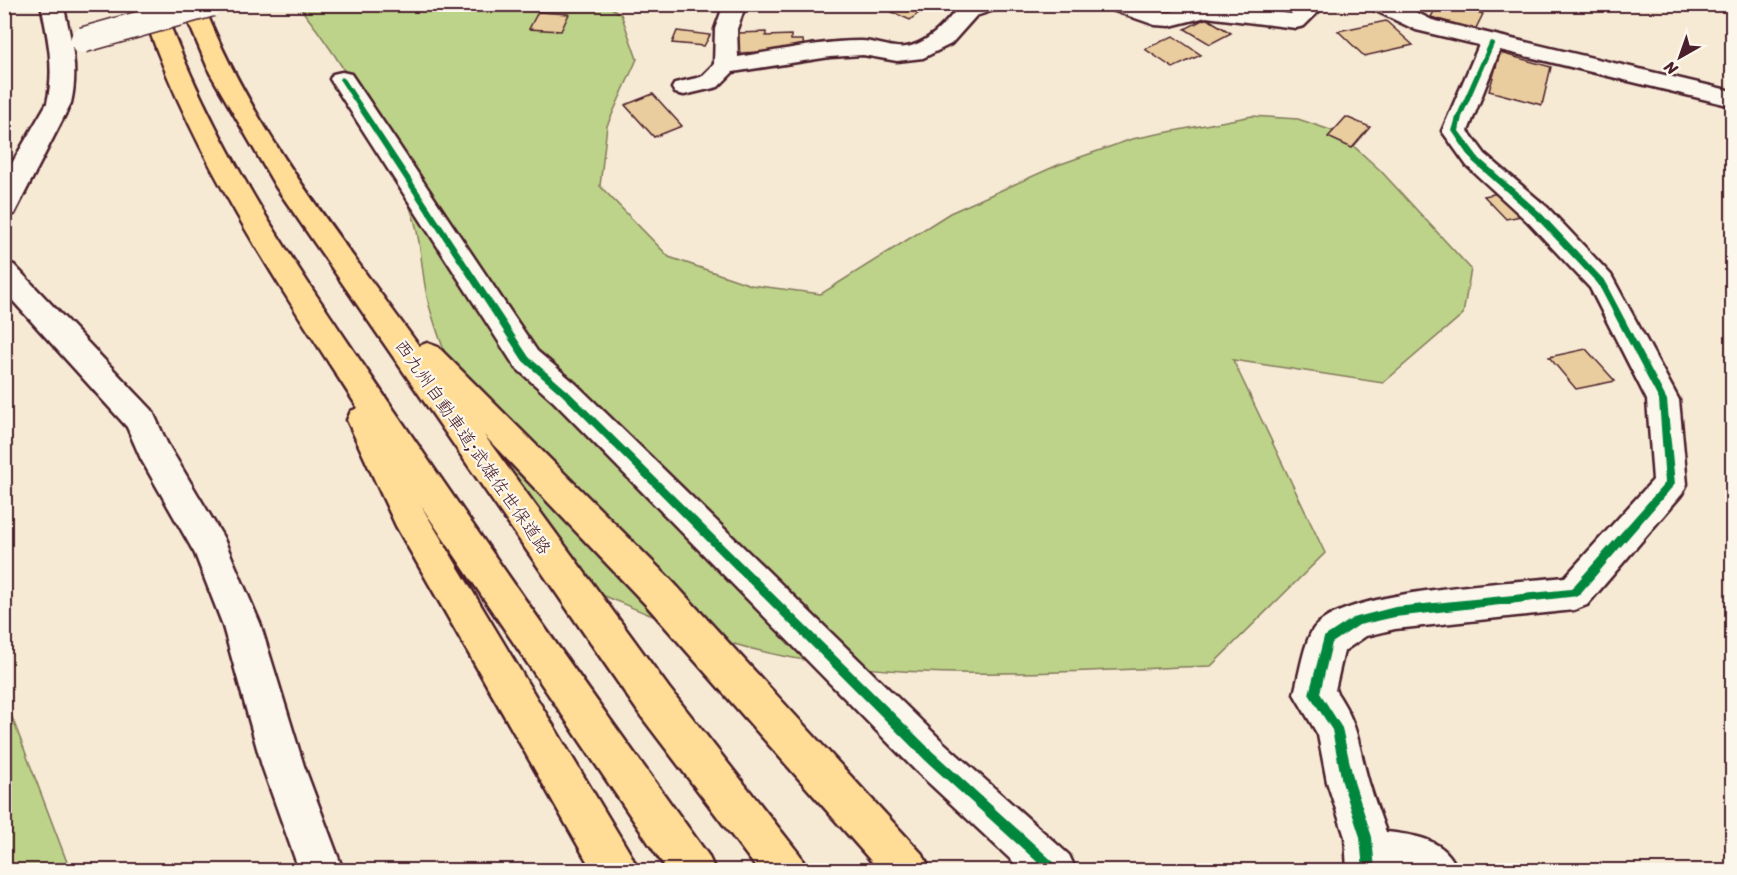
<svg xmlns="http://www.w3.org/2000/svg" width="1737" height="875" viewBox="0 0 1737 875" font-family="Sriracha,'Klee One',sans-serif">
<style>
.green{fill:#bcd389;stroke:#83795a;stroke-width:1.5}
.building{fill:#eacd9e;stroke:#4a1f2b;stroke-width:1.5}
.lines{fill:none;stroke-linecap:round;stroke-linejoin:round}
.minor-casing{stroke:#4a1f2b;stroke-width:5}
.motorway-casing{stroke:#4a1f2b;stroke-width:5}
.minor{fill:#fbf7ec;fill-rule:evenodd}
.motorway{fill:#ffdd96;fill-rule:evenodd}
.minor-bridge-casing{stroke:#4a1f2b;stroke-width:28;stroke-linecap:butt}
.minor-bridge{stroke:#fbf7ec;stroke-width:25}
.cycleway-casing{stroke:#fbf7ec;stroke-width:4}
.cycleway{fill:#00873e;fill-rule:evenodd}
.labels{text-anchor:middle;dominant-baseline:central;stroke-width:4.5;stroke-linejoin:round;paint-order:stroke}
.street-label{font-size:18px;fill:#4a1f2b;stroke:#fbf7ec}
</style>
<rect width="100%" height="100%" fill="#f6ead5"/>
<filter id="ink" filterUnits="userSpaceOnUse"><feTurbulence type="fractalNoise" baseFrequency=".0167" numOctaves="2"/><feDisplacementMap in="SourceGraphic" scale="12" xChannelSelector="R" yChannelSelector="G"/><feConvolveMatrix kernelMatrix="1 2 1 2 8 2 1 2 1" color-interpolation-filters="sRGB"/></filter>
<g filter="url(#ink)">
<!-- green -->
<path class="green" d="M605,4L621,14L637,59L607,126L600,186L669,257L751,285L821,294L950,213L1058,165L1132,139L1252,116L1298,119L1339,133L1380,170L1471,269L1463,314L1383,383L1233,360L1325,553L1211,666C1053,671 880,688 727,642C666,624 607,597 549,572C506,487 459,403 431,312C421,282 423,249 414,219C389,141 348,68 298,5Z
M4,696L70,870H5Z"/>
<!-- building -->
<path class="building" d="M669,4H720L717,11Z
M884,4H927L929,5L910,20L892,12L896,9Z
M1438,4H1452L1483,14L1475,30L1431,17Z
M538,12L569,14L561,31L529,29Z
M1206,18L1231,33L1210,44L1185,29Z
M1386,21L1413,45L1364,56L1338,31Z
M677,31L710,35L704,46L672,43Z
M766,32V36L791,35V40H803L804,50L738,53V33Z
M1173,36L1201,55L1173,68L1145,49Z
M1500,53L1551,67L1542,105L1489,91Z
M653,94L682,126L654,137L625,105Z
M1346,117L1370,127L1352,148L1328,137Z
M1504,192L1526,215L1506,219L1484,196Z
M1586,349L1615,381L1576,389L1549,357Z"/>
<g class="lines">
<defs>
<path id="minor" d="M41,4H63C71,38 79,69 71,103L14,214L4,216V177L47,103C55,69 48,38 41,4Z
M724,4H746L737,29L738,57C778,51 820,41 861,41C877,41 895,51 911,46C932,40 946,22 960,6L1000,4L997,9L976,16L951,44L923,58L897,61L863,55L830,57L733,72L718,87L684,95L675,93L672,88L675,83L701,77L714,64L715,29Z
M1106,4H1139L1158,11L1170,12L1201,4H1216L1291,14L1301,4H1326L1304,26L1296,28L1206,17L1170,26L1155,25L1109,9Z
M1369,4H1399L1432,20L1732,91V106L1500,50L1468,131L1485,154L1548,208L1611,275L1679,400L1687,484L1682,494L1587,605L1574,610L1395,629L1366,636L1344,651L1335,690C1360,727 1357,742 1369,783C1374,799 1380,816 1386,832C1415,835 1447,839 1457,870H1347L1345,837L1327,782L1318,735L1294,694C1299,677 1304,641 1314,628C1346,589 1512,583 1565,577L1653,480L1647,400L1590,288L1528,222L1467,166L1442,131L1479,45L1416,30L1372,9Z
M342,72L351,74L537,351L576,384L943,742L1069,855L1076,870H1022L915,770L554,402L515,367L330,79L333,74Z
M4,262L14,265L152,410L167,443L223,537L260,623L304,766L343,870H299L262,766L222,623L195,554L141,459L127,427L4,291Z"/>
<path id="motorway" d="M140,4H162C218,158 303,276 394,410C496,560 601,708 708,855L715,870H667L420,504L631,855L638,870H592L396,526L347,420L351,411L358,408C273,276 191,155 140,4Z
M181,4H203C253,131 340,237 419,346L427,343L438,347L672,581L923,855L930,870H879L646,605L484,435L669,688L800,855L807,870H758L641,716L276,187L210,73Z"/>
</defs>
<!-- minor casing -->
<use href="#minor" class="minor-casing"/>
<!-- motorway casing -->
<use href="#motorway" class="motorway-casing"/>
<!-- minor -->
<use href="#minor" class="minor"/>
<!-- motorway -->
<use href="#motorway" class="motorway"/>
<defs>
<path id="minor-bridge" d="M83,40L211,4"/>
</defs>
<!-- minor-bridge casing -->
<use href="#minor-bridge" class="minor-bridge-casing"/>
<!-- minor-bridge -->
<use href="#minor-bridge" class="minor-bridge"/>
<defs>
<path id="cycleway" d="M1490,41L1495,42L1462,117L1459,131L1479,158L1541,213L1604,280L1667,400L1675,484L1578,596L1395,617L1359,625L1332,643L1320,693L1342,728L1354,782L1372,837L1375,870H1363L1360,837L1342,782L1332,730L1309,694L1324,637L1353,618L1395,607L1571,589L1665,483L1659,400L1598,284L1535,217L1473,162L1452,131L1456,117Z
M342,77L345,79L529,357L568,391L933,752L1058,866L1060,870H1046L925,760L562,395L523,361L339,79Z"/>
</defs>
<!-- cycleway casing -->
<use href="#cycleway" class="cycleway-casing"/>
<!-- cycleway -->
<use href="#cycleway" class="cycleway"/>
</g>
</g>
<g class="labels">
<!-- street labels -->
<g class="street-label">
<text transform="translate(473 447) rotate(55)">西九州自動車道;武雄佐世保道路</text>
</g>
</g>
<!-- margin -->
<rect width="1737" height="875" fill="none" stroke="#fbf7ec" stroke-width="24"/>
<rect x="12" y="12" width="1713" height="851" fill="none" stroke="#4a1f2b" stroke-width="2" filter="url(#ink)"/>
<!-- north arrow -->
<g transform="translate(1680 57) rotate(220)" stroke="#fbf7ec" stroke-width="4.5" paint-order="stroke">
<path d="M0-4.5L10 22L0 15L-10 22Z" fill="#4a1f2b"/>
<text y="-9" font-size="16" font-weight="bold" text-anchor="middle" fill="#4a1f2b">N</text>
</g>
</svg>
